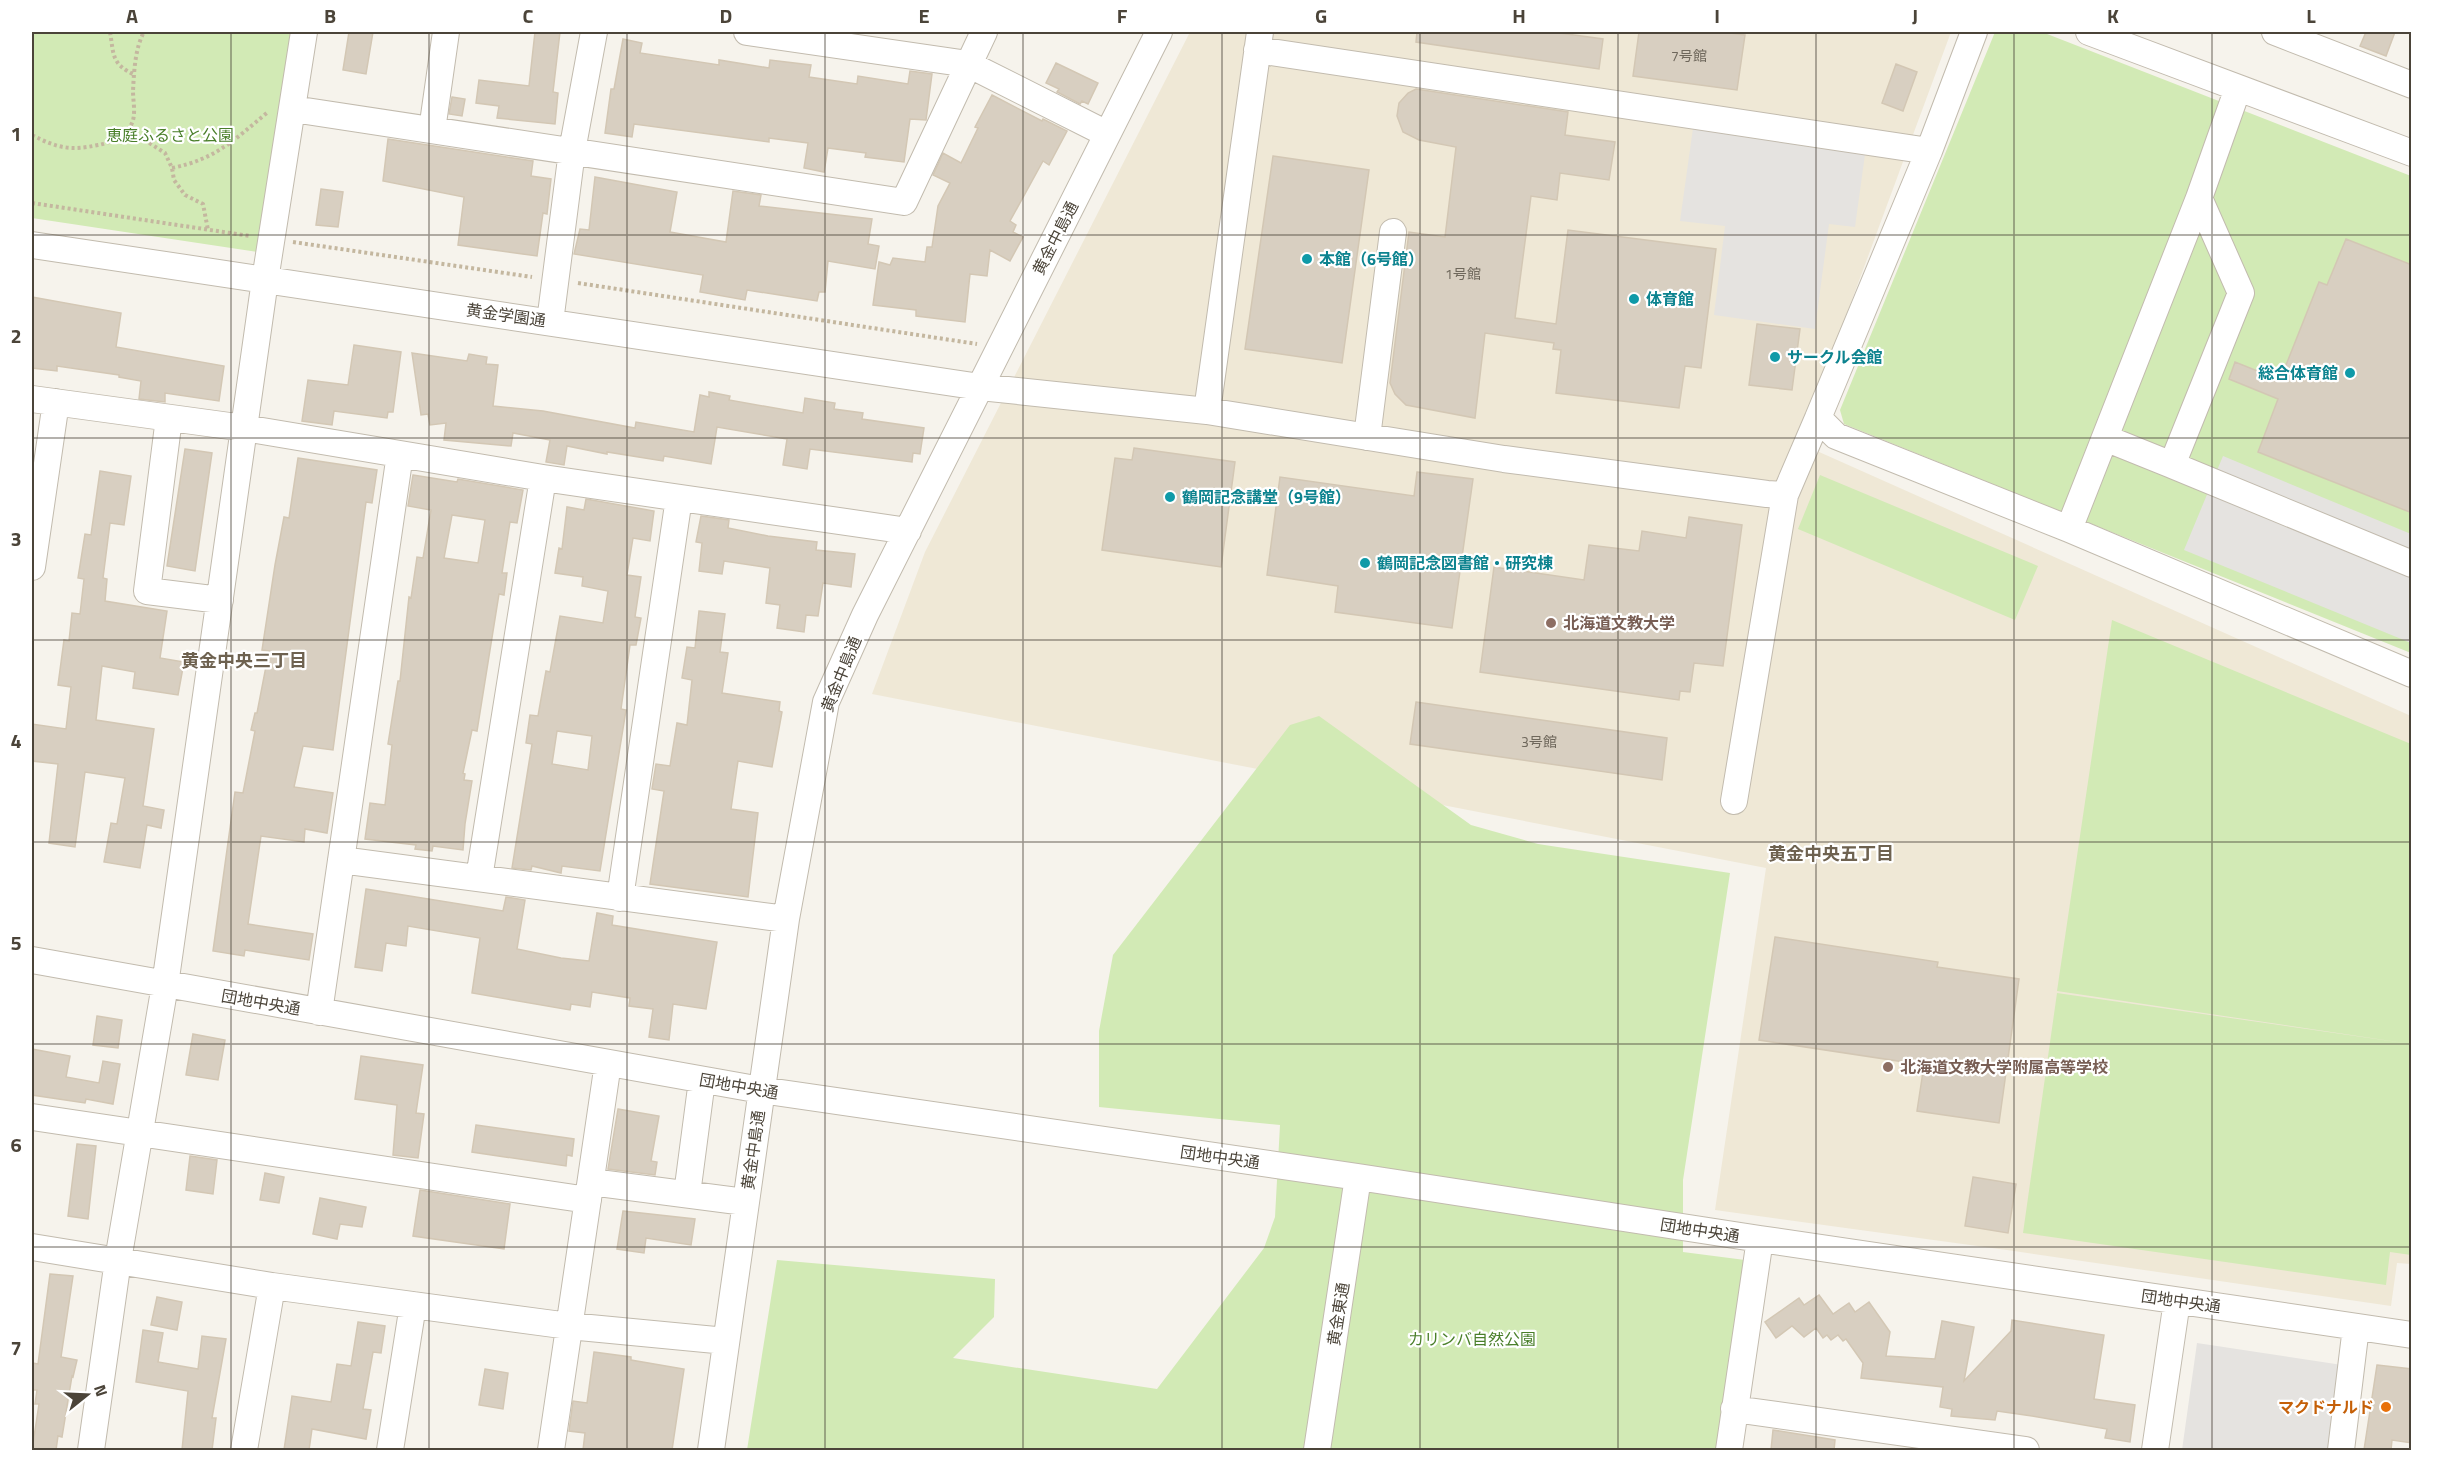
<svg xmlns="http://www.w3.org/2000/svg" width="2443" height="1482" viewBox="0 0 2443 1482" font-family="'Titillium Web','Noto Sans JP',sans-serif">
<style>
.education{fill:#efe8d6}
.green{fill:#d2eab5}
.parking{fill:#e5e3e0}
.building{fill:#d8cfc1;stroke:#d3c7b4;stroke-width:1.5;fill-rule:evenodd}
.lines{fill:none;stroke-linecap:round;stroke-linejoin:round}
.minor-casing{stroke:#c2bbae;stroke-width:28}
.path{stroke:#c4b79f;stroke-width:4;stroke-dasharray:3 3;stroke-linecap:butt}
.minor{stroke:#fff;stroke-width:26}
.grid{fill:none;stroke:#4b4439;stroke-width:1.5;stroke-opacity:0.55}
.culture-dot{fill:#0f9aa8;stroke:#fff;stroke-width:2}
.education-dot{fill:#8d6e63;stroke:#fff;stroke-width:2}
.food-dot{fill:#e8710a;stroke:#fff;stroke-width:2}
.labels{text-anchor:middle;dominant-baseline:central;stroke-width:4.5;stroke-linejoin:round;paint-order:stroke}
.number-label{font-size:14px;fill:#6e675b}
.park-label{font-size:16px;fill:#4a7f2a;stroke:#fff}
.street-label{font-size:16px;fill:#4b4439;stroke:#fff}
.culture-label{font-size:16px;font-weight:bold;fill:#0d838f;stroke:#fff;text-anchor:start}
.education-label{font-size:16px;font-weight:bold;fill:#785e54;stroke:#fff;text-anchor:start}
.food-label{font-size:16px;font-weight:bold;fill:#c56008;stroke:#fff;text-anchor:end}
.neighbourhood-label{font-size:18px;font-weight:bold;fill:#6e6250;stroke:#fff}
.neatline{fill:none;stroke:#4b4439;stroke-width:2}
.grid-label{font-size:20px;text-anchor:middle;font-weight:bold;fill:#4b4439}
</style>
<rect width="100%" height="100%" fill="#f6f3ec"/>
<!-- education -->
<path class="education" d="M1190,32H1951L1799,443L2411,716V1264L2397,1263L2391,1306L2014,1251L1715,1210L1766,868L872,694L925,552Z"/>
<!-- green -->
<path class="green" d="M32,32H291L257,252L32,218Z
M1995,32H2042L2411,176V653L1844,424L1840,410Z
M1820,475L2038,566L2015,620L1798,529Z
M2112,620L2411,744V1044L2057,991Z
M1319,716L1471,825L1538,844L1730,873L1683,1180V1252L1745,1260L1716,1450H747L777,1260L995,1279L994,1317L953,1358L1157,1389L1264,1248L1275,1217L1280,1125L1099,1107V1031L1113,955L1290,725Z
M2057,993L2411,1044V1255L2390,1252L2386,1285L2023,1233Z"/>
<!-- parking -->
<path class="parking" d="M1694,121L1866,147L1855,227L1829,224L1815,329L1714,315L1725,226L1680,221Z
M2223,456L2411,534V643L2184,550Z
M2197,1343L2362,1368L2350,1450H2182Z"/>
<!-- building -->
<path class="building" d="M349,32H373L366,74L343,70Z
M535,32H560L553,92L558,93L555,124L497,118L499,106L476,103L479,80L529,86Z
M1417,32H1552L1603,39L1599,69L1416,42Z
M1639,32H1722L1745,35L1737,90L1633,76Z
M2366,32H2395L2386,56L2360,46Z
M623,39L642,43L640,53L719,65V60L769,68L770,60L811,65L809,77L857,84L858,76L908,84L910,71L932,74L926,120L910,119L904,162L865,157L866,153L828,148L824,172L804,168L808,143L769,138V142L634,124L632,137L605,133L611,89H614Z
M1056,63L1098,83L1088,104L1082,101L1080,104L1057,92L1059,89L1046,83Z
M1896,64L1917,72L1903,111L1882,103Z
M1416,89L1568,112L1565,135L1615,142L1609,180L1560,173L1557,200L1531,196L1515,318L1556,324L1568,230L1716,249L1701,368L1685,366L1679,408L1556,393L1561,350L1553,349L1554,343L1485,333L1475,418L1406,405L1395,394L1390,383L1409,232L1445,237L1456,147L1419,140L1403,132L1397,116L1399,103L1408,93Z
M992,95L1042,121L1043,119L1067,131L1049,165L1043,161L1010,221L1016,225L1013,232L1023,237L1010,261L990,250L987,276L970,274L965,322L916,316V310L873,305L879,262L890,265L893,258L925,262L927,247H932L938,206L950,183L933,175L943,153L961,163L978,128L975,127Z
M452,97L465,99L462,116L449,114Z
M388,139L533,161L531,176L551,179L547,214L543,213L537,256L458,245L464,197L383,181Z
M1273,156L1369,170L1342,363L1245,349Z
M595,177L677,192L670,232L726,242L733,191L761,195L759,206L872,219L868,244L879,246L875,269L828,261L825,292H819L817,301L747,290L745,300L700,292L703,275L574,254L580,229L589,230Z
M321,189L343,192L338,227L316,225Z
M2346,239L2412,265V513L2258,452L2278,399L2229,379L2235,362L2280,380L2319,282L2327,285Z
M32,297L121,313L116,347L224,366L219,401L165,393V402L139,399L141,381L119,377V375L57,366V371L32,368Z
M1757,324L1800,329L1792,390L1749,385Z
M354,345L401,352L393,412H388L387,418L334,411L332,425L302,421L308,380L348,385Z
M412,353L467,361L469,354L487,357L486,364L498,365L493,406L543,411L635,428L636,422L694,432L700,395L709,397V392L730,396L729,400L803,413L805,398L835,403L834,409L863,413L862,419L924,428L920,454L913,453L912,462L810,449L807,469L783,465L787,439L717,427L711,464L664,456L663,461L607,452V454L567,446L564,465L546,462L550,440L513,433L511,446L444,440L446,423L430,425L428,414L421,415Z
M1134,448L1235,462L1221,567L1102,550L1115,458L1132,460Z
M185,449L212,453L195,571L167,566Z
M298,458L377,470L372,503L366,502L333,750L303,746L294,787L333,793L327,833L305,829L304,842L261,836L248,924L313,934L309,960L245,950L244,956L213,951L235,792L243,793L255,731L251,730L255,713H257L269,651L262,650L275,565L284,517L289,518Z
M100,471L131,476L124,525L110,523L103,578L107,579L105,601L167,611L160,658L184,662L178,695L133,688L135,672L102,666L96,720L154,729L143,806L164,810L161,828L147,825L140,868L104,862L111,823L117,824L125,778L85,772L75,847L49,843L58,764L32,761V724L66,729L71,687L58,685L64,640L69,641L72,613L80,614L84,579L78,578L85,534L91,535Z
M1417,472L1473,479L1452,628L1335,612L1338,586L1267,575L1280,477L1414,496Z
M413,475L457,482L458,479L523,490L517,523L510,522L502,573H507L504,595L499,594L477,731L472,730L463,773L465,774L464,780L472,781L465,824L463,850L433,846L432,851L415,849L416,845L365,839L370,803L385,805L392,745L388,744L398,681H400L409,597L411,598L417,557L423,558L431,510L408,506ZM452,515L485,520L478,563L444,558Z
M586,499L654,511L650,541L633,538L627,575L641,577L635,617L641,618L636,645H630L621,709L626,710L600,871L562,866L561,873L532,866L531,870L512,868L532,744L526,743L530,715L538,716L546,671L550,672L560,616L603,623L608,591L582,586L583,577L555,573L559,548L562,549L567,507L584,510ZM557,731L592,736L588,770L552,764Z
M701,516L729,520L728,528L768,536L817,542L816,550L855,554L851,587L823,583L818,616L806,615L804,632L777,628L780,605L766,603L770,568L724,561L722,574L699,571L702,543L696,542Z
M1689,517L1742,525L1723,666L1694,663L1690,692L1680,691L1679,700L1480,672L1494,567L1584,580L1589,545L1639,551L1642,531L1686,538Z
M699,611L725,614L720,652L728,653L722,693L780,702L779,711L782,712L772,767L738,761L731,809L758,813L748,897L650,884L664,791L652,789L656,764L670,766L677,723L687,725L692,680L682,678L687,647L695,648Z
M1416,702L1667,738L1662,780L1410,744Z
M366,889L503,911L506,897L525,900L517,949L561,958L589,961L597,913L613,916L612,925L717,942L706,1009L673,1004L669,1040L649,1037L653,1009L629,1006L630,998L592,992L590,1007L571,1004L570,1010L472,993L480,938L408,926L406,946L386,943L382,971L355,967Z
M1775,937L1938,962L1937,967L2019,979L1999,1123L1917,1111L1924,1065L1759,1040Z
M97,1016L122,1020L118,1048L93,1045Z
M193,1034L225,1040L218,1080L186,1075Z
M32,1049L70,1056L66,1077L99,1083L103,1061L120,1064L113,1104L86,1099L85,1103L32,1095Z
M361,1056L423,1065L416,1113L424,1114L418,1158L393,1155L397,1105L355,1099Z
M618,1109L659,1116L651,1161L657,1162L655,1175L608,1169Z
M476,1125L574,1139L572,1156L567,1155L566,1166L472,1152Z
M77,1144L96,1146L88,1219L68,1216Z
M190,1156L217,1160L213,1194L186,1190Z
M265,1173L284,1177L279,1203L260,1200Z
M1973,1177L2016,1184L2008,1233L1965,1226Z
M420,1190L510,1204L504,1249L413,1236Z
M320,1198L366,1207L362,1227L340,1224L337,1239L313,1234Z
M623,1211L695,1219L691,1245L646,1238L644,1253L617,1249Z
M50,1274L73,1276L61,1357L77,1360L73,1377L72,1376L62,1437L58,1436L56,1450H32L39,1404H35L37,1390H32V1363L38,1364Z
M1819,1295L1833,1314L1849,1303L1855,1312L1869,1302L1890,1332L1886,1356L1935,1359L1942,1321L1974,1327L1964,1381L2011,1331L2012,1320L2104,1335L2094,1399L2135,1405L2130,1442L2105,1438L2107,1429L2032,1416L1997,1411L1995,1420L1951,1416L1952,1409L1940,1407L1943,1387L1861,1378L1863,1363L1846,1339L1843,1341L1838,1335L1831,1340L1827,1335L1823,1338L1816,1328L1804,1337L1792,1326L1776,1338L1765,1322L1799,1298L1804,1305Z
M157,1297L182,1302L177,1330L151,1325Z
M358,1322L385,1326L381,1353L373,1352L363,1409L371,1410L366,1439L312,1429L309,1450H284L292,1396L331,1402L337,1364L351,1366Z
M143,1330L163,1333L158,1362L198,1369L202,1336L226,1339L212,1418H216L212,1450H182L188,1391L136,1382Z
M594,1352L631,1357V1360L684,1369L672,1450H583L585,1433L569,1431L573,1401L587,1403Z
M2377,1365L2412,1369V1443L2392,1440L2391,1450H2364Z
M485,1369L508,1373L503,1409L479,1405Z
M1773,1430L1835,1440L1834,1450H1771Z"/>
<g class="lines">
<defs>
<path id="minor" d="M747,32L968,64L1107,134
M1974,32L1929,151L1818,418L1836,436L2069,529L2412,674
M2089,32L2412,153
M2275,32L2412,85
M1257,50L1929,151
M293,109L904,202L984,32
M432,130L446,32
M32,245L980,387L1207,411L1504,459L1767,494L1785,495L1818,418
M550,322L572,151L594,32
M32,399L244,428L543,478L908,531
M1207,411L1260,32
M169,418L147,591L220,600
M1367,437L1393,232
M2105,438L2172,465L2241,293L2199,198
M2172,465L2412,564
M2069,529L2199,198L2238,88
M32,567L56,402
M1734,801L1785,495
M341,860L786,919
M479,878L543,478
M620,898L679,498
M32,960L761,1090L1358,1177L1760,1239L2412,1335
M319,1012L400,454
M32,1117L588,1200
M591,1182L745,1202
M687,1194L702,1080
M32,1247L272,1286L569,1326L726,1341
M1734,1409L2026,1450
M91,1450L118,1260L165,985L265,280L304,32
M244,1450L272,1286
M390,1450L413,1305
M551,1450L608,1063
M711,1450L786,919L826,702L865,615L1159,32
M1317,1450L1358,1177
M1729,1450L1760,1239
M2155,1450L2177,1301
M2341,1450L2356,1327"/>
</defs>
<!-- minor casing -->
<use href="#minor" class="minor-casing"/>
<!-- path -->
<path class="path" d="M110,32C114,55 111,64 135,75
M129,130L165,153L172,168L174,180L185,195L203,204L208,230
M32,135C57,148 70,151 98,145C110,143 127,135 132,123C136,114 133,101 133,91C134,72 135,48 144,32
M172,168C216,159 234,140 268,112
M32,203L250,236
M293,242L532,277
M578,283L977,344"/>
<!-- minor -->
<use href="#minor" class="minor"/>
</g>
<!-- grid -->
<path class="grid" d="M231,32V1450M429,32V1450M627,32V1450M825,32V1450M1023,32V1450M1222,32V1450M1420,32V1450M1618,32V1450M1816,32V1450M2014,32V1450M2212,32V1450M32,235H2412M32,438H2412M32,640H2412M32,842H2412M32,1044H2412M32,1247H2412"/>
<!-- markers -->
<g class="culture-dot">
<circle cx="1307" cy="259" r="6"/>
<circle cx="1634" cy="299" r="6"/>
<circle cx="1775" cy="357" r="6"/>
<circle cx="2350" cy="373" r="6"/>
<circle cx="1170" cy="497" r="6"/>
<circle cx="1365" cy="563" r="6"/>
</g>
<g class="education-dot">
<circle cx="1551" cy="623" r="6"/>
<circle cx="1888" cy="1067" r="6"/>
</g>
<circle class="food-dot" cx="2386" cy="1407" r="6"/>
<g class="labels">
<!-- number labels -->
<g class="number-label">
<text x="1689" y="55">7号館</text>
<text x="1463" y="273">1号館</text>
<text x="1539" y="741">3号館</text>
</g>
<!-- park labels -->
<g class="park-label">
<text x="170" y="135">恵庭ふるさと公園</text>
<text x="1472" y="1339">カリンバ自然公園</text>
</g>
<!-- street labels -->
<g class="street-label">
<text transform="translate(1055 238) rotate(-63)">黄金中島通</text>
<text transform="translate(506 315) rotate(8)">黄金学園通</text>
<text transform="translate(841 674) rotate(-68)">黄金中島通</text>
<text transform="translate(261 1002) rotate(10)">団地中央通</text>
<text transform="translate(739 1086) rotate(10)">団地中央通</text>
<text transform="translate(753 1150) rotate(-82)">黄金中島通</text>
<text transform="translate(1220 1157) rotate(8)">団地中央通</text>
<text transform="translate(1700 1230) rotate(9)">団地中央通</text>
<text transform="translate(2181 1301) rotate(8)">団地中央通</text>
<text transform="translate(1338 1314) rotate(-81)">黄金東通</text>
</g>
<!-- culture labels -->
<g class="culture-label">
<text x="1319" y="259">本館（6号館）</text>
<text x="1646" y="299">体育館</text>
<text x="1787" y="357">サークル会館</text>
<text x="2338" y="373" text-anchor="end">総合体育館</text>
<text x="1182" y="497">鶴岡記念講堂（9号館）</text>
<text x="1377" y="563">鶴岡記念図書館・研究棟</text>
</g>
<!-- education labels -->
<g class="education-label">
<text x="1563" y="623">北海道文教大学</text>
<text x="1900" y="1067">北海道文教大学附属高等学校</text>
</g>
<!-- food labels -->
<g class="food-label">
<text x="2374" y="1407">マクドナルド</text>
</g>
<!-- neighbourhood labels -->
<g class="neighbourhood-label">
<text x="244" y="660">黄金中央三丁目</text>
<text x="1831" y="853">黄金中央五丁目</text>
</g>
</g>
<!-- border -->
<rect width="2443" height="1482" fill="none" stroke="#ffffff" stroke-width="66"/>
<!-- north arrow -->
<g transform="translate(87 1395) rotate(72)" stroke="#ffffff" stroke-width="4.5" paint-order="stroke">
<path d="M0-4.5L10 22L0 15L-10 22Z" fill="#4b4439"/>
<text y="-9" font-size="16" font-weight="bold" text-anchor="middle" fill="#4b4439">N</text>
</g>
<rect x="33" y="33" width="2377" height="1416" class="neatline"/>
<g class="grid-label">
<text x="132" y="23">A</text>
<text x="330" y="23">B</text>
<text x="528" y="23">C</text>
<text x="726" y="23">D</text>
<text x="924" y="23">E</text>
<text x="1122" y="23">F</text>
<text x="1321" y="23">G</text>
<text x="1519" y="23">H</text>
<text x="1717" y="23">I</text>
<text x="1915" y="23">J</text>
<text x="2113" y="23">K</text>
<text x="2311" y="23">L</text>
<text x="16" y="141">1</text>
<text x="16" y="343">2</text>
<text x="16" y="546">3</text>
<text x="16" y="748">4</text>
<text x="16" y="950">5</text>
<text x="16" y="1152">6</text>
<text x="16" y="1355">7</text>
</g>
</svg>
